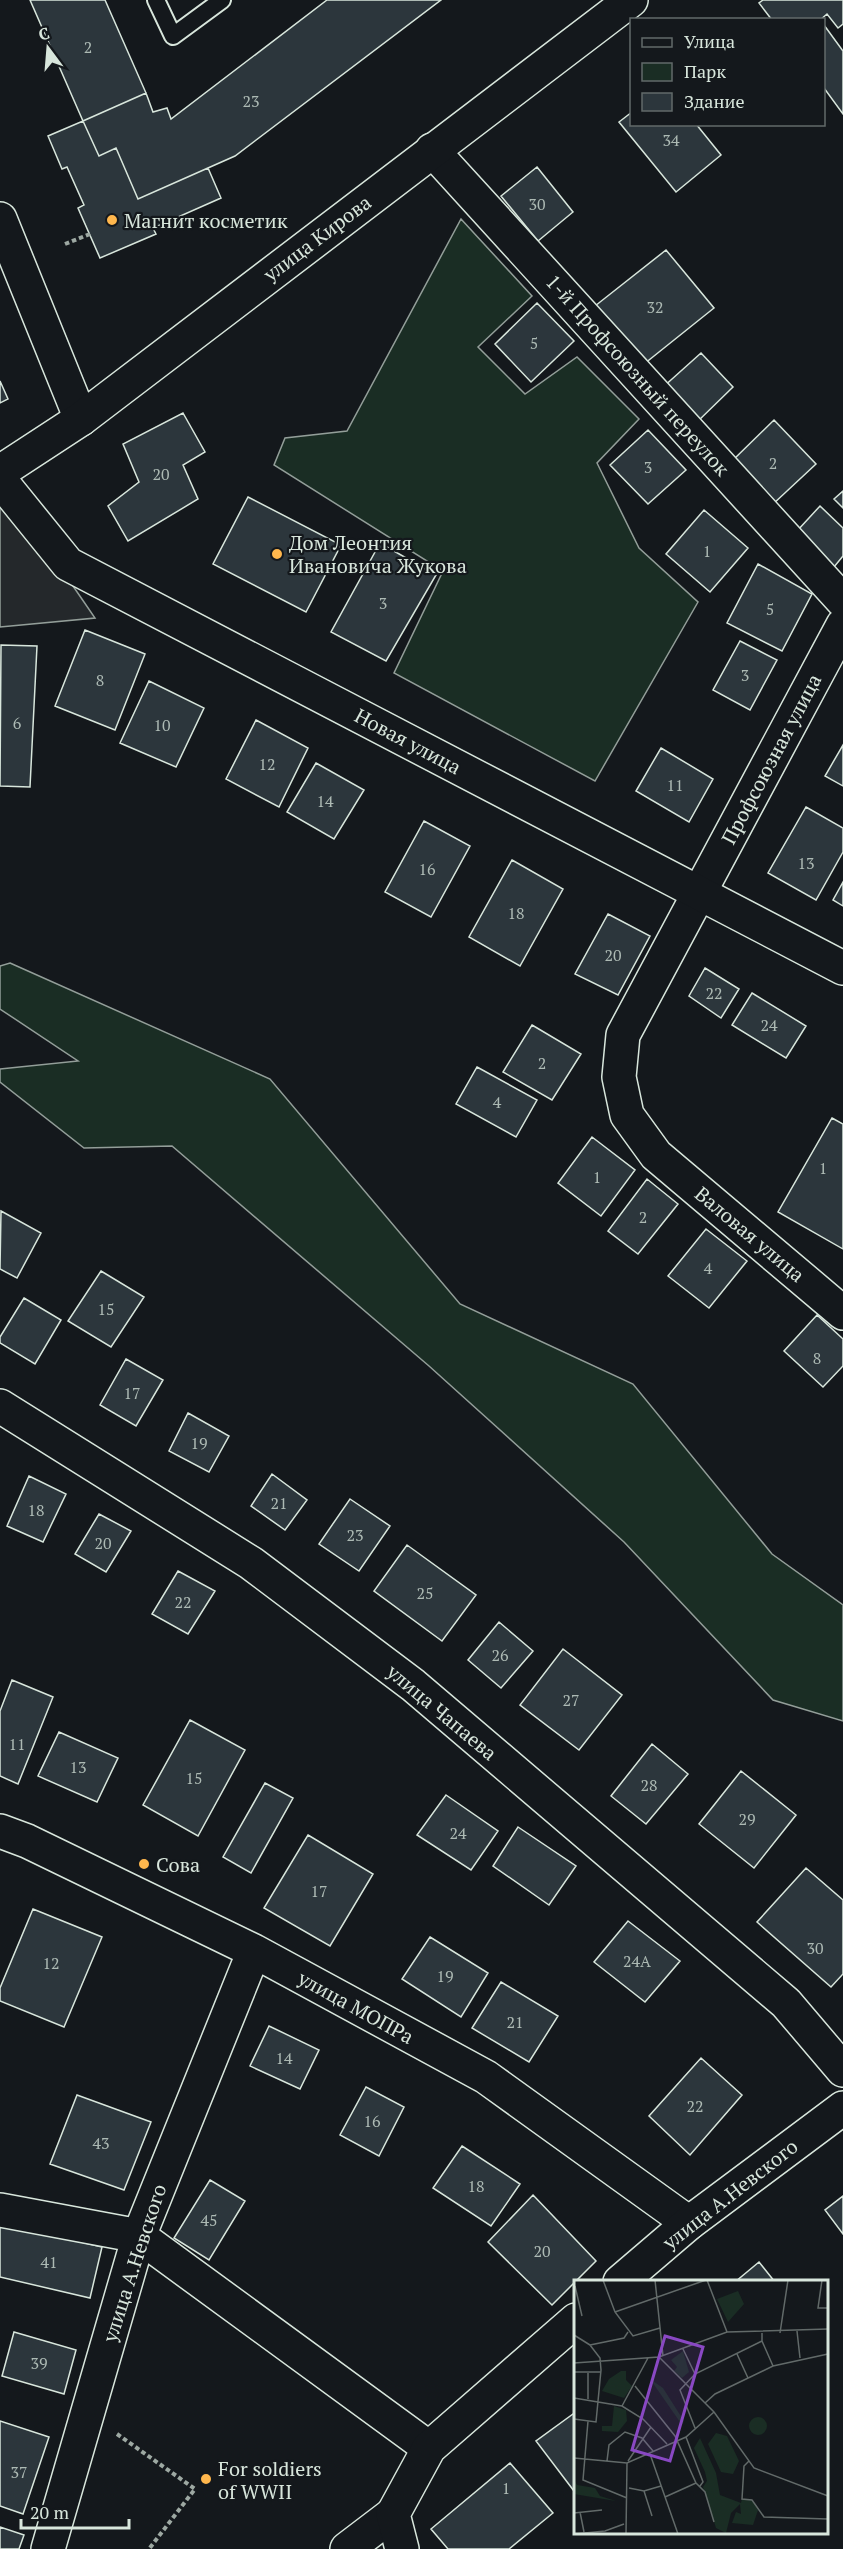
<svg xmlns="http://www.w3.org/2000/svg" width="843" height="2549" viewBox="0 0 843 2549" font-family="'PT Serif',serif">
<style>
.green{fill:#1a2d24;stroke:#939e99;stroke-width:1.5}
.parking{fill:#24282b;stroke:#939e99;stroke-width:1.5}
.building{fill:#2c363c;stroke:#d8e6dc;stroke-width:1.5}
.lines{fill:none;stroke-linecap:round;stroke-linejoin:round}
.lane-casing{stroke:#d8e6dc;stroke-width:20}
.street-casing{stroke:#d8e6dc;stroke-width:36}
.secondary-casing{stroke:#d8e6dc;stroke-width:36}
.path{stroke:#9da8a2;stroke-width:4;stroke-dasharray:4.5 3;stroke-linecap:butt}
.lane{stroke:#14181c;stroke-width:16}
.street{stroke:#14181c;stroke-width:33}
.secondary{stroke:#14181c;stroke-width:33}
.poi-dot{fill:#ffb74d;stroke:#14181c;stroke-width:2}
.labels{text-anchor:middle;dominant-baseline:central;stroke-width:4.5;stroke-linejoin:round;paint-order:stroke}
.number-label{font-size:16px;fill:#adbab4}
.poi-label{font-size:20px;fill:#d8e6dc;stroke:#14181c;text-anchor:start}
.street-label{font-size:20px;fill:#d8e6dc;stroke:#14181c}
.inset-road{fill:none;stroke:#626a69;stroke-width:1.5}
.view{fill:#8948c3;fill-opacity:0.15;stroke:#8948c3;stroke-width:3}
.inset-edge{fill:none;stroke:#d8e6dc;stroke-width:3}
</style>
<rect width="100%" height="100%" fill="#14181c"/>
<!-- green -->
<path class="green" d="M461,219L532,296L478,347L525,394L577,357L639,419L597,463L639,548L698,602L595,781L394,673L443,571L274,465L285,438L347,431Z
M10,963L270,1079L460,1304L633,1384L772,1554L843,1605V1721L773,1700L624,1542L429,1366L172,1146L84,1148L0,1082V1069L78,1061L0,1009V966Z"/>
<!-- parking -->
<path class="parking" d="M0,480L84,602L95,618L0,627Z"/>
<!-- building -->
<path class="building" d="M30,0H105L146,93L83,121Z
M327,0H441L235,156L138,199L116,148L99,156L83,121L146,93L153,112L167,108L171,119Z
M763,0H843V24L838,28L827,14L820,20H772L759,3Z
M824,25L843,51V114L824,88Z
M632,112V124H696L721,155L676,192L619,122Z
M83,121L99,156L116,148L138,199L208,168L221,198L153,228L156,234L100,258L78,208L84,205L67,167L62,169L48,136Z
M537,167L573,212L538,241L501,196Z
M666,250L714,308L644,364L595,306Z
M537,303L574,341L531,382L495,344Z
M701,353L733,387L695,424L662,388Z
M0,381L8,399L0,403Z
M183,413L205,452L183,465L198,499L128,541L108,506L139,482L123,444Z
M774,420L816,464L772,505L731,462Z
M648,430L686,470L648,504L610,465Z
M843,491V508L834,499Z
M248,497L341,545L306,612L213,564Z
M820,506L843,528V556L834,567L797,531Z
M704,510L748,548L710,592L666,554Z
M380,543L436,575L386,661L331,632Z
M758,564L812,594L782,651L727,623Z
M85,630L145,654L115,730L55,706Z
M740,641L777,660L750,710L713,690Z
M1,645L37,646L30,787L0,786Z
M149,681L204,708L176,767L120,743Z
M256,720L308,748L279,807L226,779Z
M843,745V786L825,776Z
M661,748L713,779L689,822L636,791Z
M316,763L364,790L334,839L287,812Z
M806,807L843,828V852L816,900L768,873Z
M424,821L470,846L431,917L385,892Z
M512,860L563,889L520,966L469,937Z
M843,882V906L833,900Z
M608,914L650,936L618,995L575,974Z
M705,968L739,989L721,1018L689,996Z
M752,993L806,1026L786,1058L732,1025Z
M532,1025L581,1054L552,1100L503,1072Z
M477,1067L537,1100L516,1137L456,1104Z
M832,1118L843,1124V1249L778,1212Z
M592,1137L635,1170L601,1216L558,1183Z
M647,1179L678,1204L638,1254L608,1231Z
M1,1211L41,1233L17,1278L0,1269Z
M706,1229L747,1261L709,1308L668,1276Z
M101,1271L144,1297L111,1347L68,1321Z
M24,1298L61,1320L35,1364L0,1343V1337Z
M817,1315L843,1339V1366L823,1387L784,1351Z
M126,1359L163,1380L136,1426L100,1405Z
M188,1413L229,1436L209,1472L169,1451Z
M272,1474L307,1500L285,1530L251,1506Z
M29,1476L66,1494L43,1542L7,1526Z
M350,1499L390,1526L359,1571L319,1544Z
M99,1514L131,1531L106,1572L75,1554Z
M407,1545L476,1595L442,1641L374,1591Z
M178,1571L215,1591L188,1634L152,1614Z
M499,1622L533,1651L501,1688L468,1660Z
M563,1649L622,1695L579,1750L520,1705Z
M12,1680L53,1697L18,1784L0,1776V1711Z
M190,1720L245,1750L198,1836L143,1805Z
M59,1732L118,1758L97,1802L38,1776Z
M652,1744L688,1774L646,1824L611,1796Z
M741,1771L796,1815L754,1868L699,1824Z
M265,1783L293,1798L251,1873L223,1857Z
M446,1795L498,1831L471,1870L417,1835Z
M518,1827L576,1866L549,1905L493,1866Z
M308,1835L373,1874L330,1946L264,1908Z
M806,1868L843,1900V1974L831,1987L757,1922Z
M33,1909L102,1937L64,2027L0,2001V1988Z
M628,1921L680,1961L645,2002L594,1962Z
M430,1937L488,1973L461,2017L402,1979Z
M501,1982L558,2016L529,2062L472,2028Z
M269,2026L319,2050L300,2089L250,2066Z
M701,2058L742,2095L690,2155L649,2116Z
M366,2087L404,2107L379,2156L340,2135Z
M77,2095L151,2122L124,2190L50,2164Z
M462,2146L520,2184L491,2226L433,2188Z
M210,2180L245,2201L209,2260L174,2238Z
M533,2195L596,2261L552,2305L488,2242Z
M843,2196V2234L825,2210Z
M0,2223L102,2247L90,2298L0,2277Z
M759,2262L775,2282H735Z
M14,2332L76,2350L64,2394L2,2376Z
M573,2414L576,2418V2489L574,2491L536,2441Z
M0,2421L49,2437L23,2514L0,2506Z
M510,2463L553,2513L509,2549H448L431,2529Z
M0,2527L24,2535L19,2549H0Z"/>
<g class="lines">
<defs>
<path id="lane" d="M156,0L173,36L222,0"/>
<path id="street" d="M432,150L843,601
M0,219L81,419
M843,625L623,1035L619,1077L627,1115L656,1155L843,1313
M0,1406L251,1563L413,1685L786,2003L843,2070
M0,1831L27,1841L254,1951L486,2077L689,2223
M0,2210L139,2236L429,2448
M48,2549L139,2236L254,1951
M347,2549L393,2514"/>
<path id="secondary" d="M0,472L81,419L631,0
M0,480L68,564L843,968
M620,2282L689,2223L843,2108
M402,2549L393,2514L429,2448L576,2320"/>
</defs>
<!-- lane casing -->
<use href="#lane" class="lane-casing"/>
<!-- street casing -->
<use href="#street" class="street-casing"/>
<!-- secondary casing -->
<use href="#secondary" class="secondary-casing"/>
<!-- path -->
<path class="path" d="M65,244L90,234
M117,2434L195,2489L149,2549"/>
<!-- lane -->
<use href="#lane" class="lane"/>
<!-- street -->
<use href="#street" class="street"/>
<!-- secondary -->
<use href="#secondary" class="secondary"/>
</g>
<!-- markers -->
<g class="poi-dot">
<circle cx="112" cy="220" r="6"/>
<circle cx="277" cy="554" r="6"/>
<circle cx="144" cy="1864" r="6"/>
<circle cx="206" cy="2479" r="6"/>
</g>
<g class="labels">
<!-- number labels -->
<g class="number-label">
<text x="88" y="47">2</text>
<text x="251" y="101">23</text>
<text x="671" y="140">34</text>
<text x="537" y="204">30</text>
<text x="655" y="307">32</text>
<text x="534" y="343">5</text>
<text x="773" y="463">2</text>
<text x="648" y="467">3</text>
<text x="161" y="474">20</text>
<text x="707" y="551">1</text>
<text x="383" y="603">3</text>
<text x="770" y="609">5</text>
<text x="745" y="675">3</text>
<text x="100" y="680">8</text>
<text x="17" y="723">6</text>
<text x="162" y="725">10</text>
<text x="267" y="764">12</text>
<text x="675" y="785">11</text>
<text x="325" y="801">14</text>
<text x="806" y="863">13</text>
<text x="427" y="869">16</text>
<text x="516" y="913">18</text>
<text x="613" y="955">20</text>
<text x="714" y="993">22</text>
<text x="769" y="1025">24</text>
<text x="542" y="1063">2</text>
<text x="497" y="1102">4</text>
<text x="823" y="1168">1</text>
<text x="597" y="1177">1</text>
<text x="643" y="1217">2</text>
<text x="708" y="1268">4</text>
<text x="106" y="1309">15</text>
<text x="817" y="1358">8</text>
<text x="132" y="1393">17</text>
<text x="199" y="1443">19</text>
<text x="279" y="1503">21</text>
<text x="36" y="1510">18</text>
<text x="355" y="1535">23</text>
<text x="103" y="1543">20</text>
<text x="425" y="1593">25</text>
<text x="183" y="1602">22</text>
<text x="500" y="1655">26</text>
<text x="571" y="1700">27</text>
<text x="17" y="1744">11</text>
<text x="78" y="1767">13</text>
<text x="194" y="1778">15</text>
<text x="649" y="1785">28</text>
<text x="747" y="1819">29</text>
<text x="458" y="1833">24</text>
<text x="319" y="1891">17</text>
<text x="815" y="1948">30</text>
<text x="637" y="1961">24А</text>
<text x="51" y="1963">12</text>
<text x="445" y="1976">19</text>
<text x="515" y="2022">21</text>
<text x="284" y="2058">14</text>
<text x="695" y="2106">22</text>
<text x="372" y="2121">16</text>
<text x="101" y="2143">43</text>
<text x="476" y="2186">18</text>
<text x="209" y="2220">45</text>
<text x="542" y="2251">20</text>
<text x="49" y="2262">41</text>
<text x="39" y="2363">39</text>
<text x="19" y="2472">37</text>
<text x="506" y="2488">1</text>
</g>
<!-- poi labels -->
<g class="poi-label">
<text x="124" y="220">Магнит косметик</text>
<text x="289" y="542">Дом Леонтия<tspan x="289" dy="23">Ивановича Жукова</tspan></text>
<text x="156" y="1864">Сова</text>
<text x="218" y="2468">For soldiers<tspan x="218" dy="23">of WWII</tspan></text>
</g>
<!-- street labels -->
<g class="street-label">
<text transform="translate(317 238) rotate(-37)">улица Кирова</text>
<text transform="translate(638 375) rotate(48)">1-й Профсоюзный переулок</text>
<text transform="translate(408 741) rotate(28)">Новая улица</text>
<text transform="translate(771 759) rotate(-62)">Профсоюзная улица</text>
<text transform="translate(750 1234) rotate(40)">Валовая улица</text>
<text transform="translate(442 1712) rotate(40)">улица Чапаева</text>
<text transform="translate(356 2007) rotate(29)">улица МОПРа</text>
<text transform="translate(730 2194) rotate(-38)">улица А.Невского</text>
<text transform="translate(134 2263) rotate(-72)">улица А.Невского</text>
</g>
</g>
<!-- overview -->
<g transform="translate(574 2280)">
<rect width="254" height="254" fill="#14181c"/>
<path d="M164,11L170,24L154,42L143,19ZM109,71L115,92L108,98L100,91L103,87L97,80ZM47,91H52V100L58,106L50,118L28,111L35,99ZM76,99L89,108L110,141L108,145ZM40,126L52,130L53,141L44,152L28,151V146H38ZM175 146a9 9 0 1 1 18 0a9 9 0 1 1-18 0ZM142,153L153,156L165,181L159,194L147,192L134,164ZM126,158L142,193L146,215L167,223L168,219L178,220L184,230L179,245L158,243L162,232L167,234L166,224L157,233L152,253L142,248L129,207L133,201L131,192L120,168ZM0,199L3,205L21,208L26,216L42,221L0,214Z" fill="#1a2d24"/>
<path class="inset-road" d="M29,0L41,32L59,56L86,48M81,0L89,76M133,0L153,52M248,0L244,28H254M1,6L8,36M41,32L132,0M223,51L226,78M206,53L214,0M0,55L16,65M188,61L199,86M16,65L50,58L54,52M109,69L121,94M163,74L174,98M85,77L140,132L180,188L254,216M0,83L85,77L153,52L254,49M0,92H27M61,106L101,156L122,203L131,212L140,242M0,118L48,126L69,139L93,164M14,119V93M131,123L141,114L199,86L254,74M48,126L74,78M0,139L22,142L27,90L26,78L16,65M14,141L9,200L53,218M121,148L106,110L121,94L188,61V53M112,157L129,202L126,206M76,174L104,254M0,178L53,183L112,157L140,132M33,181L35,165L51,152L68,158L79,171M54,181L77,147M175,181L170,186L168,219L178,220L190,237L254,239M55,208L70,211L87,206M70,211L78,236M91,217L122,203M6,232L10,252M0,233L28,230M1,254L31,251L50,244M52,254L53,183"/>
<path class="view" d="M91,56L129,67L96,181L58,170Z"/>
<rect width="254" height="254" class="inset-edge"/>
</g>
<!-- legend -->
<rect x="630" y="18" width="195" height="108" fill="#14181c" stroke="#626a69" stroke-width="1.5"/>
<rect x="642" y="38" width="30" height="9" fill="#14181c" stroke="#626a69" stroke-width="1.5"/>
<text x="684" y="48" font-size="18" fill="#d8e6dc">Улица</text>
<rect x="642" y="63" width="30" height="18" fill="#1a2d24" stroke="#626a69" stroke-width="1.5"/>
<text x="684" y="78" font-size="18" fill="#d8e6dc">Парк</text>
<rect x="642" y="93" width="30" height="18" fill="#2c363c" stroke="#626a69" stroke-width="1.5"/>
<text x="684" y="108" font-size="18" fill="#d8e6dc">Здание</text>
<!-- north arrow -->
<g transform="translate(48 48) rotate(344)" stroke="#14181c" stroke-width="4.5" paint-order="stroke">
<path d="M0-4.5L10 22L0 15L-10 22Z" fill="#d8e6dc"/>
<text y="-9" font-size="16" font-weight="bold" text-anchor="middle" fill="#d8e6dc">С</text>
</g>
<!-- scale -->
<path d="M21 2519v9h108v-9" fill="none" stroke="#d8e6dc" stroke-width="3"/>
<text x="30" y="2519" font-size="18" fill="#d8e6dc" stroke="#14181c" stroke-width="4.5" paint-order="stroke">20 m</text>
</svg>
